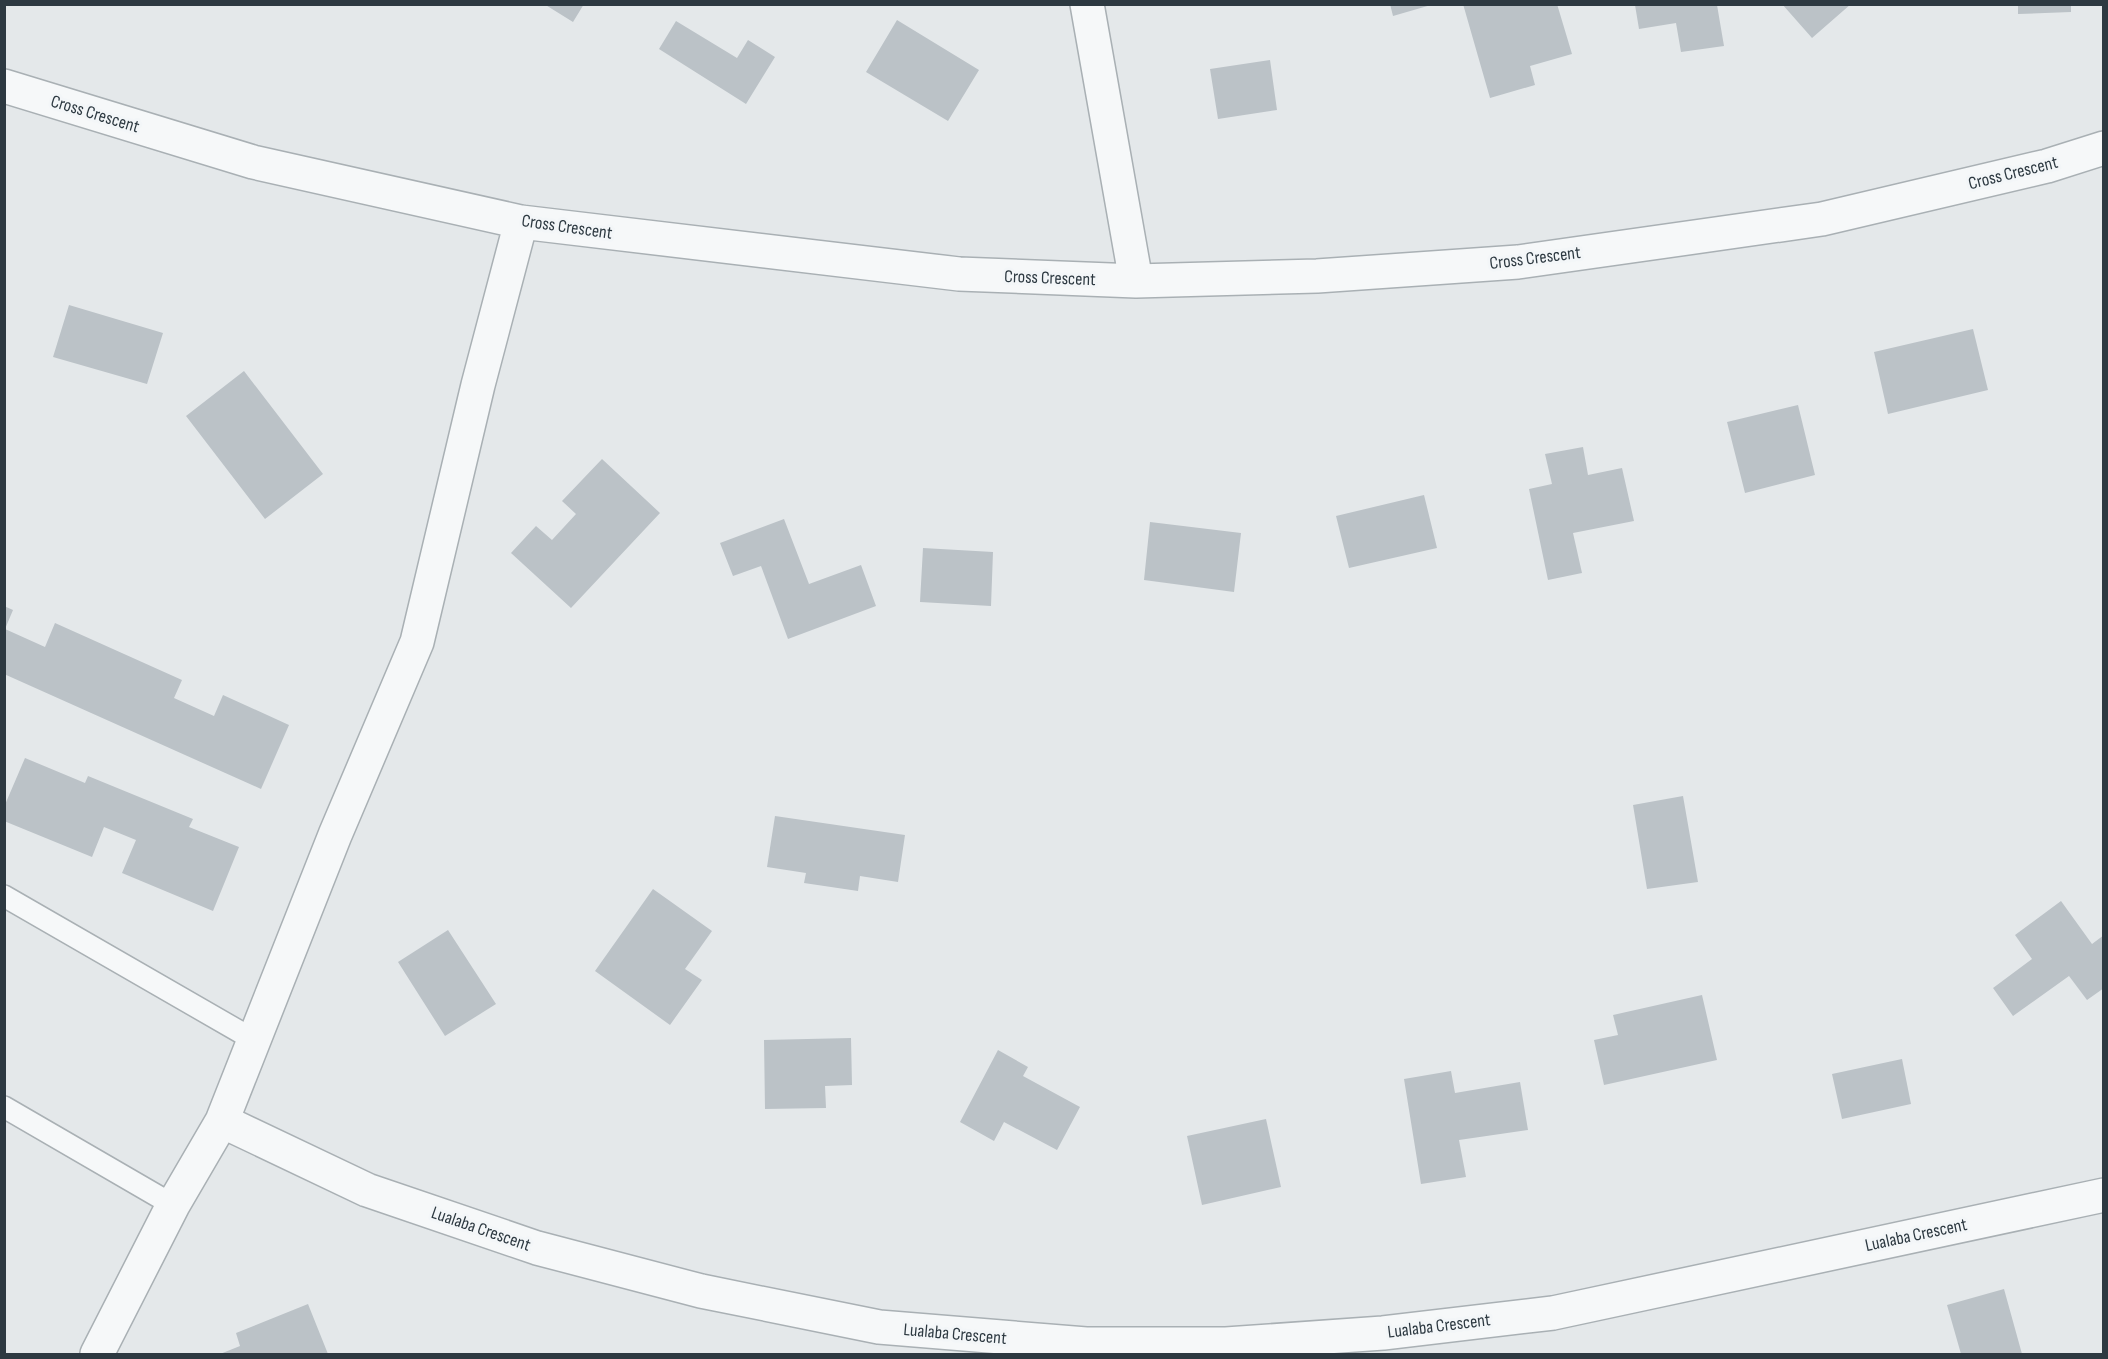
<svg xmlns="http://www.w3.org/2000/svg" width="2108" height="1359" viewBox="0 0 2108 1359" font-family="'Sofia Sans Condensed',sans-serif">
<style>
.building{fill:#bbc2c7}
.lines{fill:none;stroke-linecap:round;stroke-linejoin:round}
.lane-casing{stroke:#a9b0b4;stroke-width:24}
.street-casing{stroke:#a9b0b4;stroke-width:36}
.lane{stroke:#f6f8f9;stroke-width:21}
.street{stroke:#f6f8f9;stroke-width:33}
.labels{text-anchor:middle;dominant-baseline:central;stroke-width:6;stroke-linejoin:round;paint-order:stroke}
.street-label{font-size:18px;fill:#2d3941;stroke:#f3f6f8}
</style>
<rect width="100%" height="100%" fill="#e4e8ea"/>
<!-- building -->
<path class="building" d="M544,4H584L573,22Z
M1390,4H1431V5L1393,16Z
M1463,4H1557L1572,54L1530,66L1535,85L1490,98Z
M1782,4H1851L1812,38Z
M2018,4H2071V12L2018,14Z
M1635,5H1717L1724,46L1681,52L1676,23L1639,29Z
M897,20L979,70L948,121L866,72Z
M676,21L737,58L748,40L775,57L746,104L659,49Z
M1270,60L1277,110L1218,119L1210,69Z
M69,305L163,333L147,384L53,357Z
M1973,329L1988,390L1888,414L1874,352Z
M244,371L323,474L265,519L186,416Z
M1798,405L1815,475L1745,493L1727,422Z
M1583,447L1588,475L1622,468L1634,521L1573,533L1582,573L1548,580L1529,489L1552,484L1545,454Z
M602,459L660,513L571,608L511,553L536,526L552,540L576,514L562,501Z
M1424,495L1437,548L1349,568L1336,516Z
M784,519L809,584L861,565L876,606L788,639L761,566L733,576L720,543Z
M1150,522L1241,533L1234,592L1144,580Z
M923,548L993,552L991,606L920,602Z
M4,606L13,610L5,629L45,647L55,623L182,680L174,698L214,716L223,695L289,725L261,789L4,674Z
M25,758L85,783L88,776L193,819L189,827L239,847L213,911L122,873L136,840L104,827L92,857L4,821V807Z
M1683,796L1698,882L1647,889L1633,805Z
M775,816L905,835L898,882L860,876L858,891L804,883L806,873L767,867Z
M653,889L712,931L685,969L702,980L670,1025L595,971Z
M2061,901L2092,944L2104,935V988L2087,1000L2069,976L2013,1016L1993,988L2032,959L2015,935Z
M448,930L496,1004L445,1036L398,962Z
M1702,995L1717,1060L1604,1085L1594,1040L1618,1035L1613,1015Z
M851,1038L852,1085L825,1086L826,1108L765,1109L764,1040Z
M998,1050L1028,1067L1023,1076L1080,1107L1057,1150L1004,1122L994,1141L960,1122Z
M1902,1059L1911,1104L1842,1119L1832,1074Z
M1451,1071L1455,1093L1520,1082L1528,1130L1459,1140L1466,1177L1421,1184L1404,1079Z
M1266,1119L1281,1187L1202,1205L1187,1136Z
M2004,1289L2022,1354H1961L1947,1305Z
M308,1304L328,1354H220L240,1346L236,1333Z"/>
<g class="lines">
<defs>
<path id="lane" d="M4,896L254,1040
M4,1107L173,1205"/>
<path id="street" d="M1087,4L1136,281
M4,86L253,162L521,222L959,274L1136,281L1317,276L1518,262L1822,219L2047,166L2104,148
M222,1121L367,1190L537,1248L701,1291L879,1327L1086,1344H1226L1383,1333L1553,1313L2104,1195
M97,1354L173,1205L222,1121L335,835L417,642L478,385L521,222"/>
</defs>
<!-- lane casing -->
<use href="#lane" class="lane-casing"/>
<!-- street casing -->
<use href="#street" class="street-casing"/>
<!-- lane -->
<use href="#lane" class="lane"/>
<!-- street -->
<use href="#street" class="street"/>
</g>
<g class="labels">
<!-- street labels -->
<g class="street-label">
<text transform="translate(95 114) rotate(17)">Cross Crescent</text>
<text transform="translate(2013 173) rotate(-14)">Cross Crescent</text>
<text transform="translate(567 227) rotate(8)">Cross Crescent</text>
<text transform="translate(1535 258) rotate(-7)">Cross Crescent</text>
<text transform="translate(1050 278) rotate(2)">Cross Crescent</text>
<text transform="translate(481 1229) rotate(19)">Lualaba Crescent</text>
<text transform="translate(1916 1235) rotate(-12)">Lualaba Crescent</text>
<text transform="translate(1439 1326) rotate(-7)">Lualaba Crescent</text>
<text transform="translate(955 1334) rotate(5)">Lualaba Crescent</text>
</g>
</g>
<!-- border -->
<rect width="2108" height="1359" fill="none" stroke="#2d3941" stroke-width="12"/>
</svg>
